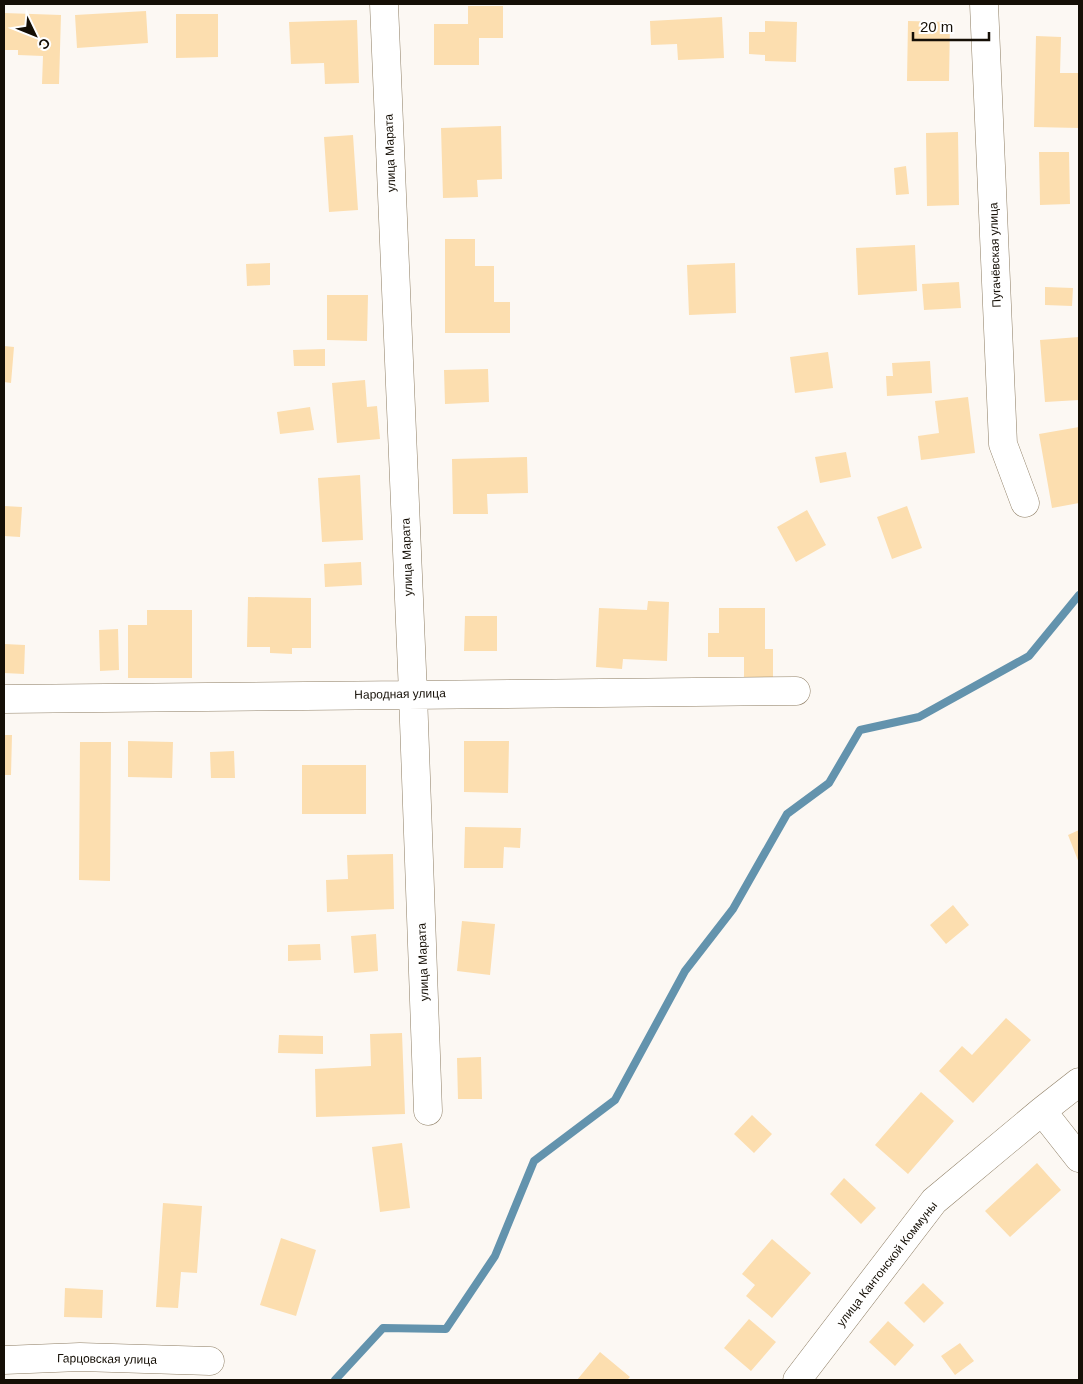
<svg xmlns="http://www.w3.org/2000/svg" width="1083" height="1384" viewBox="0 0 1083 1384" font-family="Helvetica,sans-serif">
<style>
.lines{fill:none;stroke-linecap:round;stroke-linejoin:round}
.stream{stroke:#6393ad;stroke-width:8}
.building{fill:#fcdeaf}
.street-casing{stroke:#8e7e64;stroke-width:29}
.street{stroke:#fff;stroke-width:28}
.labels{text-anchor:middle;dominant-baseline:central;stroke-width:4;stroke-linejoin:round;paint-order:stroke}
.street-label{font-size:12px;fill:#150f06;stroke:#fff}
</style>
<rect width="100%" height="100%" fill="#fcf8f3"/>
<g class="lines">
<!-- stream -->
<path class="stream" d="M335,1380L383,1328L446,1329L495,1256L534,1161L615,1100L685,971L733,909L787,814L829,783L860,730L919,717L1029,656L1079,595"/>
</g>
<!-- building -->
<path class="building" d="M468,6H503V38H479V65H434V24H468Z
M146,11L148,43L77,48L75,15Z
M4,13L61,15L59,84H42L43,56L18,55V50H4Z
M176,14H218V57L176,58Z
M722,17L724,58L678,60L677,44L651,45L650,21Z
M357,20L359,83L325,84L324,63L291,64L289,22Z
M765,21L797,22L796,62L765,61V55L749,54V32H765Z
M908,21L950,22L949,81H907Z
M1036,36L1061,37L1060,73H1079V128L1034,127Z
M501,126L502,179L477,180L478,197L443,198L441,128Z
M958,132L959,205L927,206L926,133Z
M353,135L358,210L329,212L324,137Z
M1039,152H1069L1070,204L1040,205Z
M906,166L909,194L896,195L894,168Z
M445,239H475V266H494V302H510V333H445Z
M915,245L917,291L858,295L856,248Z
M270,263V285L247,286L246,264Z
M735,263L736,313L689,315L687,265Z
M959,282L961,308L924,310L922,284Z
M1045,287L1073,288L1072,306L1045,305Z
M327,295H368L367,341L327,340Z
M1079,337V400L1045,402L1040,340Z
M4,346L14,347L11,383L4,382Z
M325,349V366H294L293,350Z
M828,352L833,388L795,393L790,357Z
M930,361L932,393L887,396L886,376H893L892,363Z
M488,369L489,402L445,404L444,370Z
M365,380L367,407L377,406L380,439L337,443L332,383Z
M968,397L975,453L921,460L918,436L939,433L935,401Z
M310,407L314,430L280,434L277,412Z
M1079,427V503L1052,508L1039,434Z
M846,452L851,477L820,483L815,457Z
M527,457L528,493L487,494L488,514H453L452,459Z
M360,475L363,540L322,542L318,478Z
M4,506L22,507L20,537L4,536Z
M907,506L922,548L892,559L877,517Z
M807,510L826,545L796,562L777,527Z
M361,562L362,585L325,587L324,564Z
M248,597L311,598V648H292V654L270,653V647H247Z
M648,601L669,602L667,661L623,659L622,669L596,667L599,608L647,610Z
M719,608H765V649H773V682H744V657H708V633H719Z
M147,610H192V678H128V625H147Z
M465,616H497V651H464Z
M118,629L119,670L100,671L99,630Z
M4,644L25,645L24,674L4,673Z
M4,735H12L11,775H4Z
M128,741L173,742L172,778L128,777Z
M464,741H509L508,793L464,792Z
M80,742H111L110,881L79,880Z
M234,751L235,778H211L210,752Z
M302,765H366V814H302Z
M465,827L521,828L520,848L504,847L503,868H464Z
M1079,830V863L1068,835Z
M393,854L394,909L327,912L326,880L348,879L347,855Z
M953,905L969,925L946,944L930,925Z
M462,921L495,924L490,975L457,971Z
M376,934L378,971L354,973L351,936Z
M320,944L321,960L288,961V945Z
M1006,1018L1031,1040L973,1103L939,1071L962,1046L972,1055Z
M402,1033L405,1114L316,1117L315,1069L371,1066L370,1034Z
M279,1035L323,1036V1054L278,1053Z
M481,1057L482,1099H458L457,1058Z
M921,1092L954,1121L908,1174L875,1145Z
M752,1115L772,1134L754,1153L734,1134Z
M402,1143L410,1208L380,1212L372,1147Z
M1037,1163L1061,1190L1010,1237L985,1211Z
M844,1178L876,1208L861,1224L830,1194Z
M163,1203L202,1206L197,1273L181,1272L178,1308L156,1307Z
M281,1238L316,1250L296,1316L260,1305Z
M772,1239L811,1273L772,1318L746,1296L755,1285L742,1274Z
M923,1283L944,1303L924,1323L904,1303Z
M65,1288L103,1290L102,1318L64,1317Z
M749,1319L776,1342L751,1371L724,1348Z
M888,1321L914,1345L895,1366L869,1342Z
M960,1343L974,1361L955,1375L941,1356Z
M600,1352L630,1377L627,1380H577Z"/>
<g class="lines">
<defs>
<path id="street" d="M384,4L413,694L428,1111
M984,4L1003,444L1025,503
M4,699L796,691
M1042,1111L1079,1158
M4,1360L80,1357L210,1361
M797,1380L934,1201L1042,1111L1079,1082"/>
</defs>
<!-- street casing -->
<use href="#street" class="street-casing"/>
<!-- street -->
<use href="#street" class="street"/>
</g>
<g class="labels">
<!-- street labels -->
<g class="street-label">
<text transform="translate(390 153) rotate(-92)">улица Марата</text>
<text transform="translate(995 255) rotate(-92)">Пугачёвская улица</text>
<text transform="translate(407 557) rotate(-92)">улица Марата</text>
<text transform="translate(400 694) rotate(-1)">Народная улица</text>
<text transform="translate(423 962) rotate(-92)">улица Марата</text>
<text transform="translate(887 1264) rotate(-52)">улица Кантонской Коммуны</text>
<text transform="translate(107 1359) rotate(1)">Гарцовская улица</text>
</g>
</g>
<!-- border -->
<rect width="1083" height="1384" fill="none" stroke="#150f06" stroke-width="10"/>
<!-- north arrow -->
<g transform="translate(35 35) rotate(133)" stroke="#ffffff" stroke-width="4" paint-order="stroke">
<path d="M0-4L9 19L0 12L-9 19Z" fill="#150f06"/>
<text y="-8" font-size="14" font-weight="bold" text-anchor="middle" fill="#150f06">С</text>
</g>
<!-- scale -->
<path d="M913 32v8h76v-8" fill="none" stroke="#150f06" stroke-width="2.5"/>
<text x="920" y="32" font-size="15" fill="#150f06" stroke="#ffffff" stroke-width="4" paint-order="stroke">20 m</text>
</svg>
